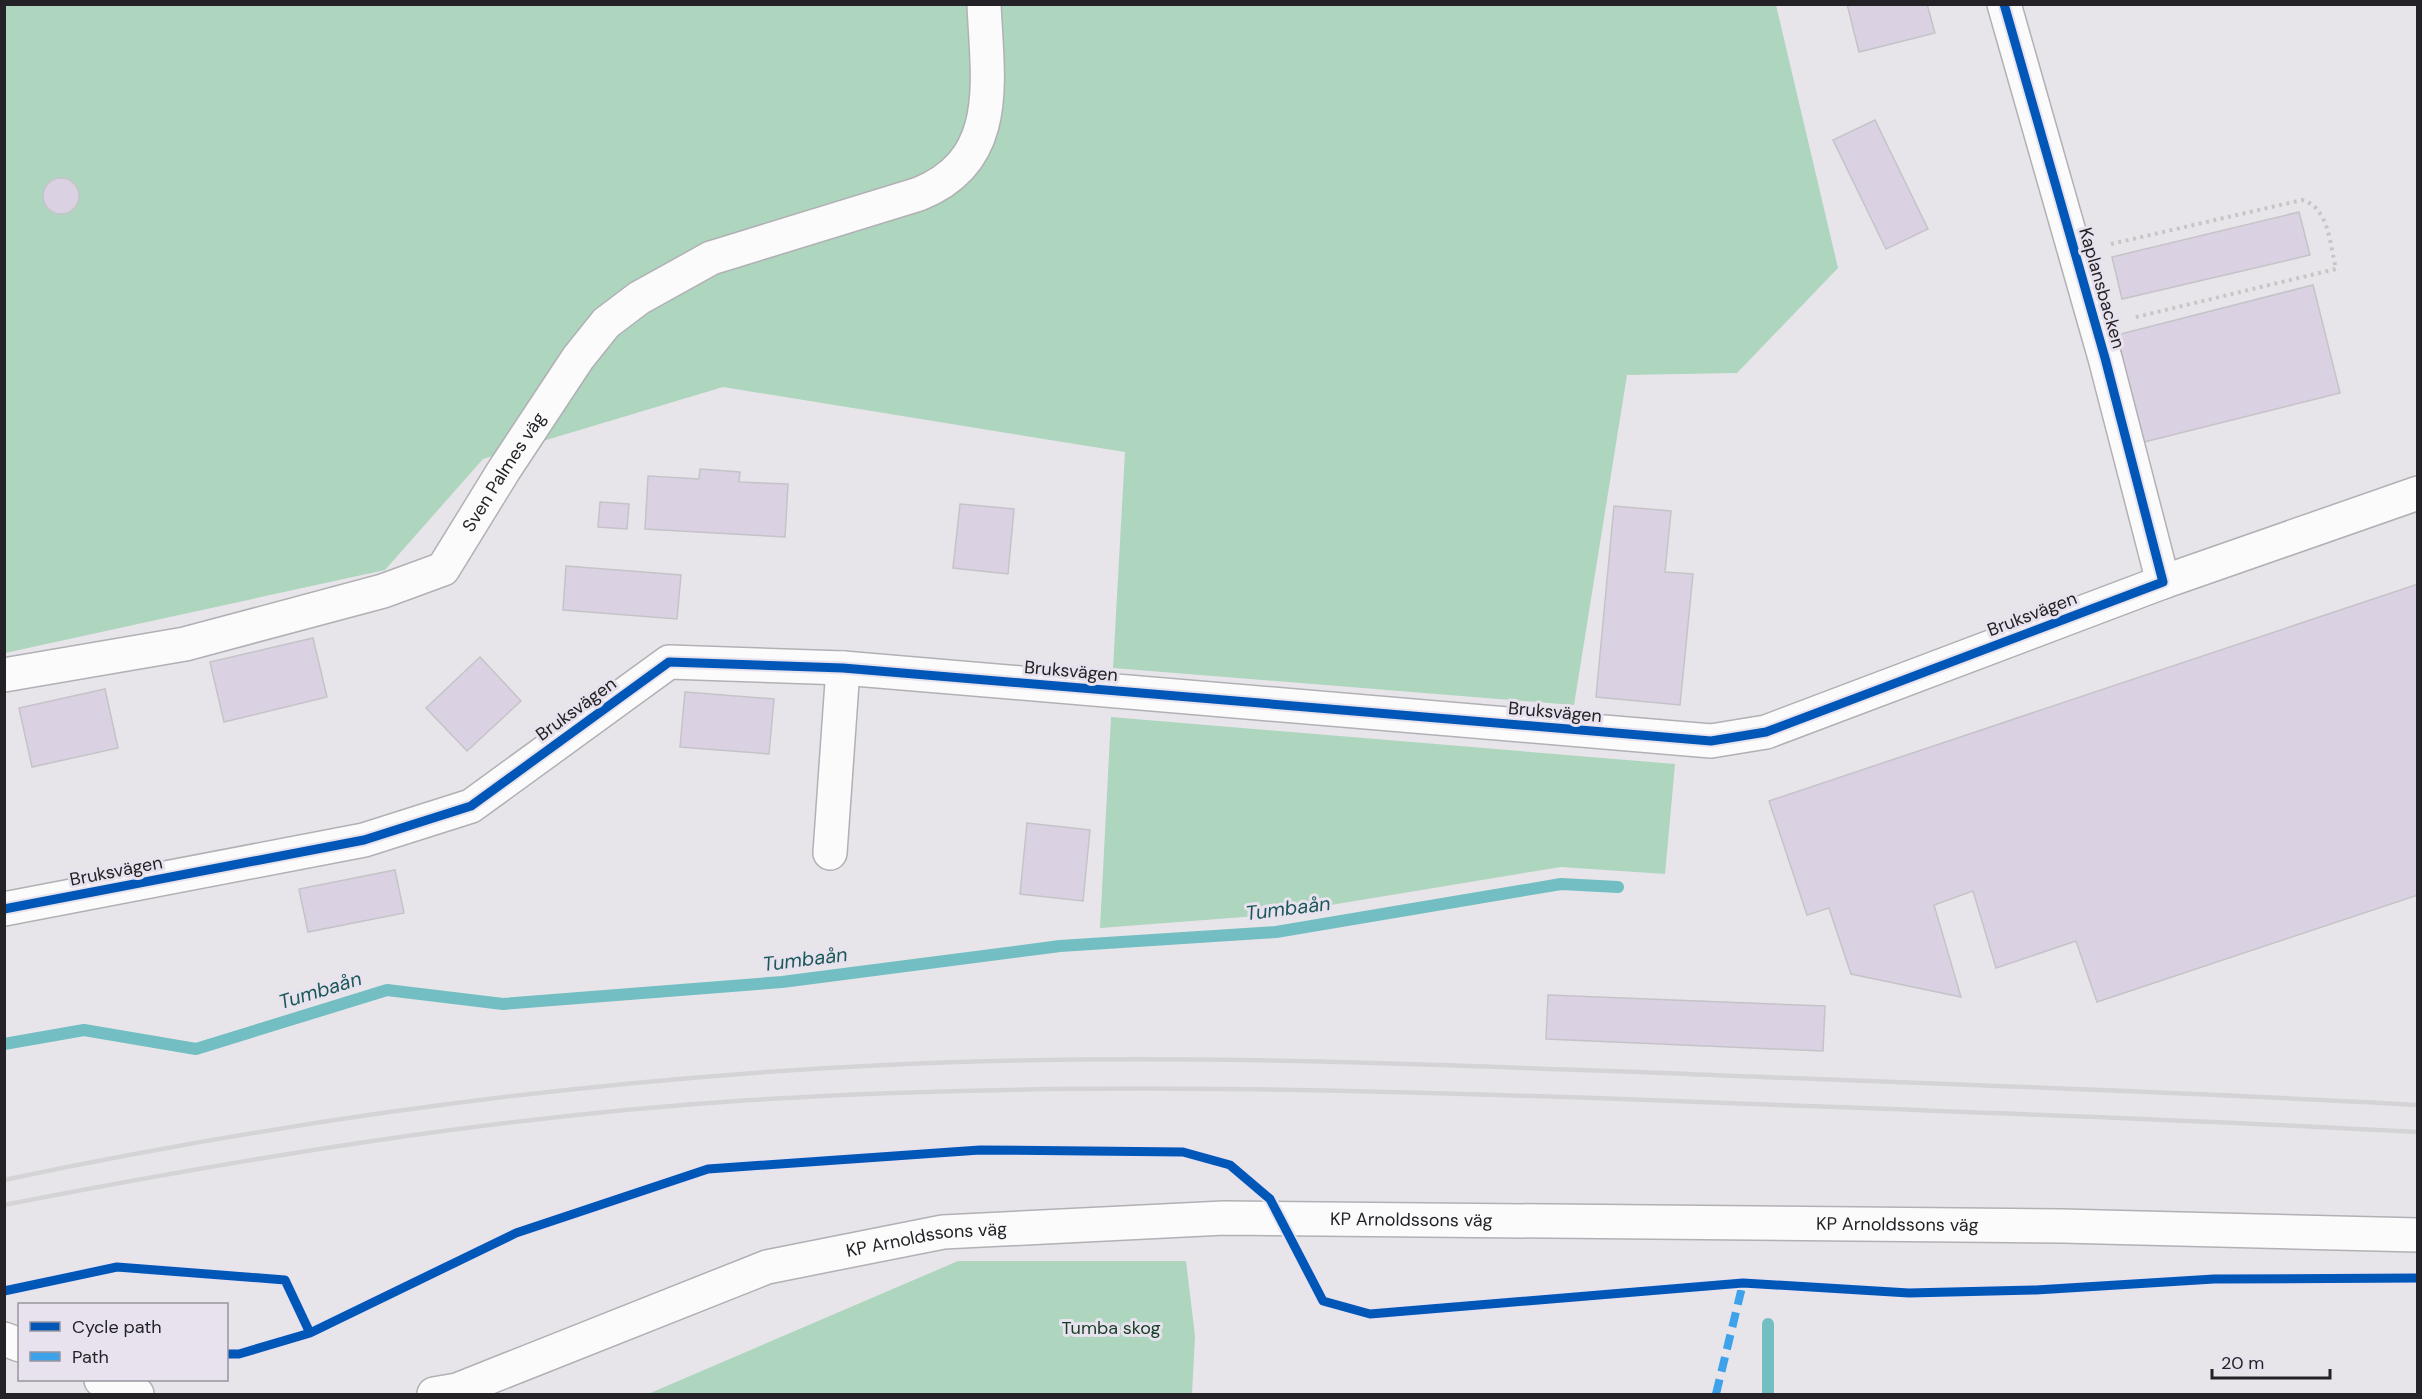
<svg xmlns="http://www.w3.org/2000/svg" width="2422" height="1399" viewBox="0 0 2422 1399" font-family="'DM Sans',sans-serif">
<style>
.green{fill:#aed5bd}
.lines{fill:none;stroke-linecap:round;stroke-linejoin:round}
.stream{stroke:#72bec2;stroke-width:12}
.building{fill:#dad2e2;stroke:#c5c3c8;stroke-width:1.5}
.minor-casing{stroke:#b1b0b4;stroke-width:36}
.major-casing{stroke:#b1b0b4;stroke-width:36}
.path{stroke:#c7c6c7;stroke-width:4;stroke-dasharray:3 4.5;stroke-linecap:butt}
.minor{stroke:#fbfbfc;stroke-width:33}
.major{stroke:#fbfbfc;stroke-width:33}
.rail{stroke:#d4d4d6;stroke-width:4.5}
.quiet{stroke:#3ea2eb;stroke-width:8;stroke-dasharray:15 8;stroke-linecap:butt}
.cycleway-casing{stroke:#e7e2ed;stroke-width:13}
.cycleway{stroke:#0057b8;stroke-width:9}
.labels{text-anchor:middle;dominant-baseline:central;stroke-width:6;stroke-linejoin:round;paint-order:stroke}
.street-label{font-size:18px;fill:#242226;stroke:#e7e2ed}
.park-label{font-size:18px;fill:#163d25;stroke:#e7e2ed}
.water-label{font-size:20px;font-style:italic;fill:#1b585a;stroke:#e7e2ed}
</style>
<rect width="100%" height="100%" fill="#e7e5ea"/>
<!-- green -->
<path class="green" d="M4,5H1776L1838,268L1737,373L1627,375L1574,705L1113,668L1125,452L723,387L483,459L385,570L5,653Z
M1111,717L1675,764L1665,874L1561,867L1270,915L1100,928Z
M958,1261H1186L1195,1336L1192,1394H648Z"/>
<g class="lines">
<!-- stream -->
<path class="stream" d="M4,1044L84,1030L196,1049L387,990L503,1004L782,982L1060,946L1276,932L1561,884L1618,887
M1768,1394V1324"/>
</g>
<!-- building -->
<path class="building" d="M1847,4H1927L1935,33L1859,52Z
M1875,120L1928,229L1886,249L1833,140Z
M43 196a18 18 0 1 1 36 0a18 18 0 1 1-36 0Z
M2299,212L2310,255L2122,299L2112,257Z
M2313,285L2340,393L2132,445L2105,338Z
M700,469L740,472L739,482L788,484L785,537L645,529L648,476L699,479Z
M600,502L629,504L627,529L598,527Z
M960,504L1014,509L1008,574L953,568Z
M1614,506L1671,511L1665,572L1693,574L1680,705L1596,697Z
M566,566L681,575L677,619L563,610Z
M2418,584V895L2097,1002L2076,941L1996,968L1973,891L1934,905L1961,997L1851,974L1829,908L1807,915L1769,801Z
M313,638L327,697L224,722L210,662Z
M480,657L521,701L467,751L426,708Z
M105,689L118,748L32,767L19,708Z
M685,692L774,699L769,754L680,747Z
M1027,823L1090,830L1083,901L1020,894Z
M395,870L404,913L308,932L299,889Z
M1548,995L1825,1006L1823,1051L1546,1039Z"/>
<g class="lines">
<defs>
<g id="minor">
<path d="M2004,4L2105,358L2163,582"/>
<path id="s1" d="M4,675L185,644L383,591L443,569L504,470L578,358L606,323L639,298L711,258L919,194C1004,160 987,78 984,4"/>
<path d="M830,853L843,668"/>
<path d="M4,909L364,840L471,806L669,662L843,668L1711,741L1766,732L2163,582L2418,493"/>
</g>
<g id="major">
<path d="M4,1339L20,1345"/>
<path d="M101,1380L137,1394"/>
<path id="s2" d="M434,1394L457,1390L767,1267L943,1232L1224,1218L2062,1226L2418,1235"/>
</g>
</defs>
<!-- minor casing -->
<use href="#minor" class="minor-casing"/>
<!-- major casing -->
<use href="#major" class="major-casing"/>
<!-- path -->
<path class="path" d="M2111,244L2302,200C2329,207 2330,245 2336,269L2132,318"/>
<!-- minor -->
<use href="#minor" class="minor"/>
<!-- major -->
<use href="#major" class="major"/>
<!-- rail -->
<path class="rail" d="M4,1180C294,1119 589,1079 885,1065C1152,1052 1421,1064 1688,1074C1931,1084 2174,1091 2418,1105
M4,1205C251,1157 500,1116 751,1100C1068,1080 1384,1090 1700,1102C1939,1111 2179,1119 2418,1132"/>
<!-- quiet -->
<path class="quiet" d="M1716,1394L1743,1283"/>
<defs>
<path id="cycleway" d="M4,909L364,840L471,806L669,662L843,668L1711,741L1766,732L2163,582L2105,358L2004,4
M4,1291L117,1267L285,1280L310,1333
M226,1354H239L310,1333L516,1233L708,1169L980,1150L1183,1152L1230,1165L1270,1199L1323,1301L1370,1314L1743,1283L1909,1293L2036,1290L2214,1279L2418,1278"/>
</defs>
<!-- cycleway casing -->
<use href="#cycleway" class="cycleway-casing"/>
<!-- cycleway -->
<use href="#cycleway" class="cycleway"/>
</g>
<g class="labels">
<!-- street labels -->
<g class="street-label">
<text transform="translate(2102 288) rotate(74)">Kaplansbacken</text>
<text stroke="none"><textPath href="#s1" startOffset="567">Sven Palmes väg</textPath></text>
<text transform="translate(2032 614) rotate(-21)">Bruksvägen</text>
<text transform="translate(1071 671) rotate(5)">Bruksvägen</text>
<text transform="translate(576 709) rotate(-36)">Bruksvägen</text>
<text transform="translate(1555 712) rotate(5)">Bruksvägen</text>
<text transform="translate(116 871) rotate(-11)">Bruksvägen</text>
<text stroke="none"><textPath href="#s2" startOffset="1005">KP Arnoldssons väg</textPath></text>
<text stroke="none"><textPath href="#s2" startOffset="1491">KP Arnoldssons väg</textPath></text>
<text stroke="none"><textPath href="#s2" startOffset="519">KP Arnoldssons väg</textPath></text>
</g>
<!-- park labels -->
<g class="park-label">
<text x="1111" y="1328">Tumba skog</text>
</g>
<!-- water labels -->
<g class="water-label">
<text transform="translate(1288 908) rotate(-7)">Tumbaån</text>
<text transform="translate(805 959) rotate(-7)">Tumbaån</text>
<text transform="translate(320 990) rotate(-17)">Tumbaån</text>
</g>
</g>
<!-- border -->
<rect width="2422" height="1399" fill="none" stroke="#242226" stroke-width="12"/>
<!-- legend -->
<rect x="18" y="1303" width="210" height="78" fill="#e7e2ed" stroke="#99959d" stroke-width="1.5"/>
<rect x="30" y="1322" width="30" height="9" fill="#0057b8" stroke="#99959d" stroke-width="1.5"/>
<text x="72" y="1333" font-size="18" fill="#242226">Cycle path</text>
<rect x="30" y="1352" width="30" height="9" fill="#3ea2eb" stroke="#99959d" stroke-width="1.5"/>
<text x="72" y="1363" font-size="18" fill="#242226">Path</text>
<!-- scale -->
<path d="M2212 1369v9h118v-9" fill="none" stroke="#242226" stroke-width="3"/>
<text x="2221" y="1369" font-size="18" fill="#242226" stroke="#e7e2ed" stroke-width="4.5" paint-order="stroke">20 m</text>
</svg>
